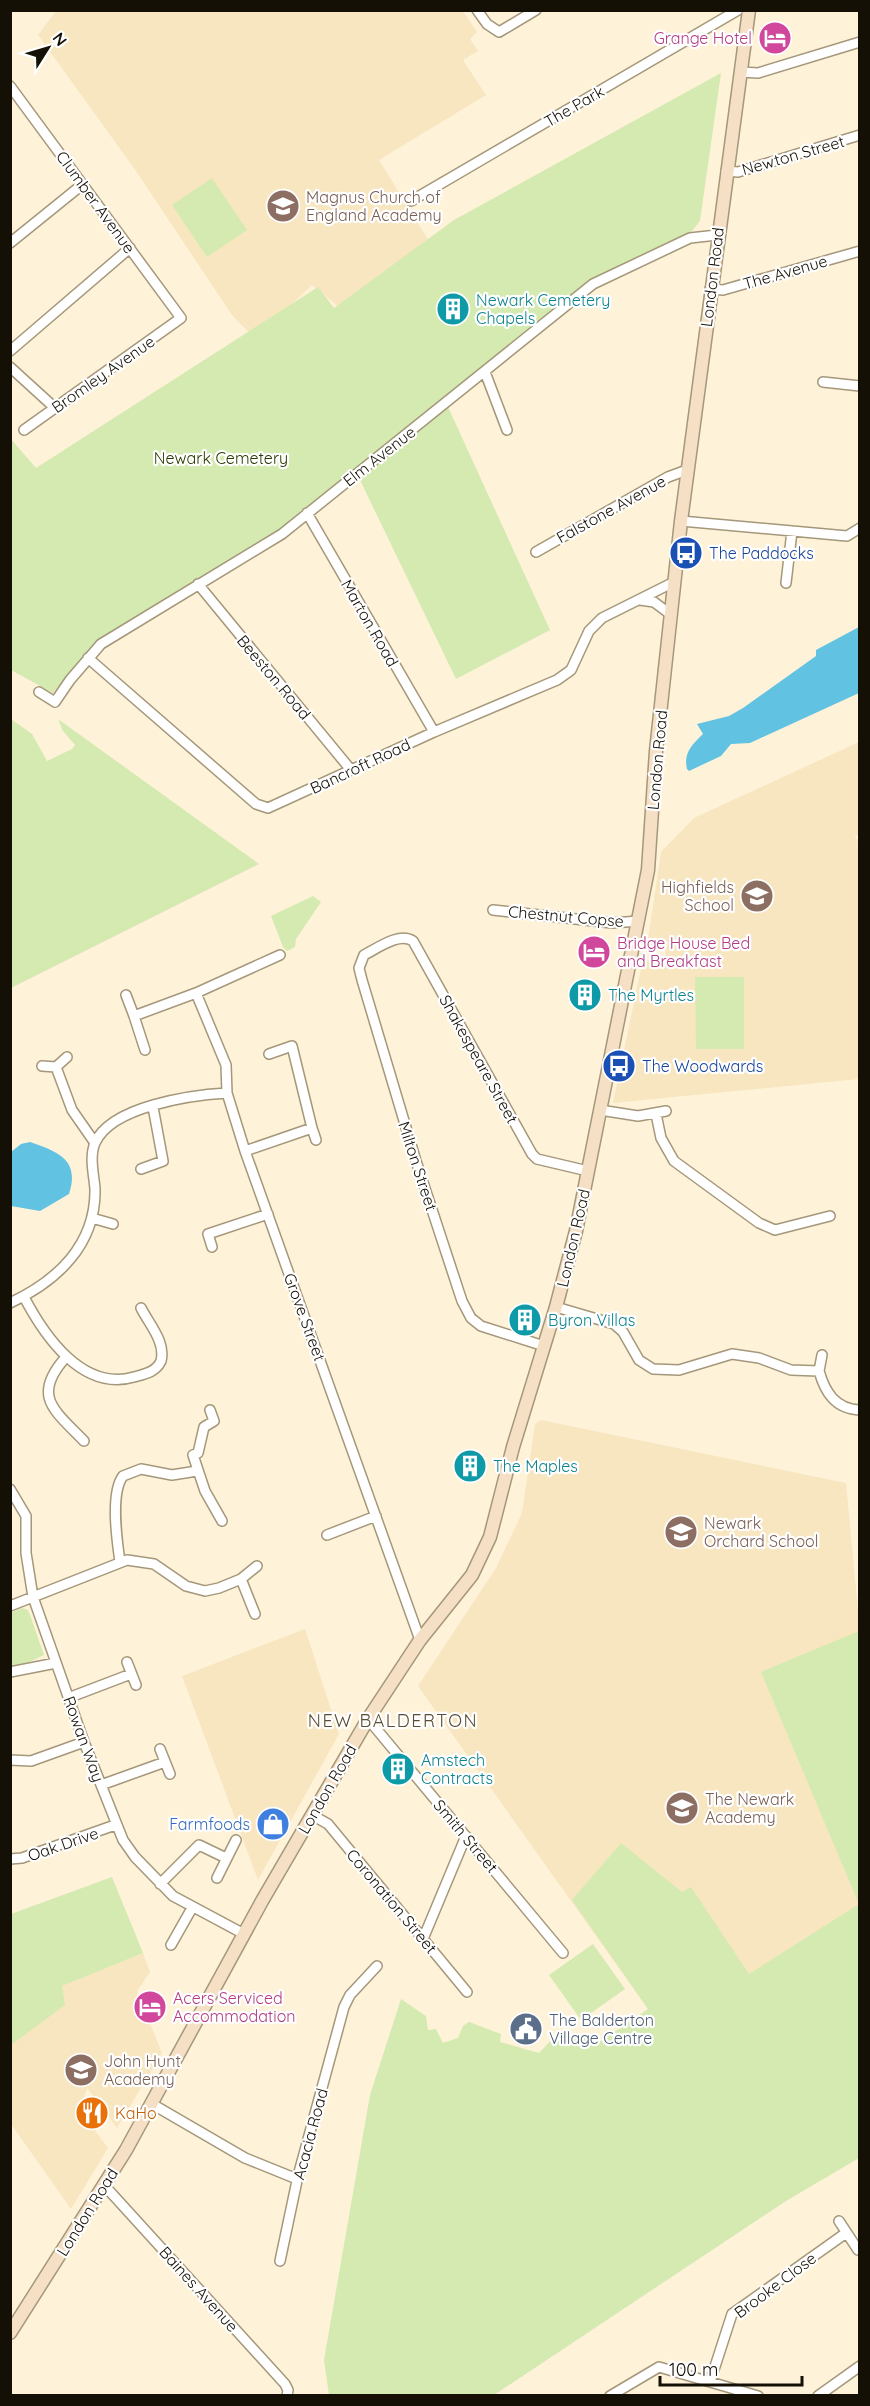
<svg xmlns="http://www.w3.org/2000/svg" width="870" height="2406" viewBox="0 0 870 2406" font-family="Quicksand,sans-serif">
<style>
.built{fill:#f8e6c0}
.green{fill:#d4eab0}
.water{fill:#62c2e2}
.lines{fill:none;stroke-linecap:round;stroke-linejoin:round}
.minor-casing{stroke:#a5977a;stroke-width:12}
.secondary-casing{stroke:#a5977a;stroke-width:15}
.minor{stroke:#fff;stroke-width:9}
.secondary{stroke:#f5dfc5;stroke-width:12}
.labels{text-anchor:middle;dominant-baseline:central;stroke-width:4.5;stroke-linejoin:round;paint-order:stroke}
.hotel-label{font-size:16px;fill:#b23c85;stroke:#fff;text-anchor:start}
.street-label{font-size:16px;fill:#151006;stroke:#fff}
.education-label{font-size:16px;fill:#785e54;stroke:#fff;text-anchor:start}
.culture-label{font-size:16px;fill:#0d838f;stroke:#fff;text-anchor:start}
.park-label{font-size:16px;fill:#293901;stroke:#fff}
.transit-label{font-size:16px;fill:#164399;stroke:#fff;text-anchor:start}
.shop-label{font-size:16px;fill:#366cbe;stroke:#fff;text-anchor:end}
.service-label{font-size:16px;fill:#4e5e75;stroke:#fff;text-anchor:start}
.food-label{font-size:16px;fill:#c56008;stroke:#fff;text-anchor:start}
.neighbourhood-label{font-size:18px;letter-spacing:1.5px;fill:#5a4d33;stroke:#fff}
</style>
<rect width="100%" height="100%" fill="#fef2d9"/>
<!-- built -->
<path class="built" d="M56,11H463L477,32L470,39L478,51L463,60L486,95L379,160L429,241L340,308L312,285L255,339L232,315L136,171L38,35Z
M859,742L860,834L855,836L860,846L859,1079L613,1103L643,959L663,964L668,942L648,939L661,852L694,818Z
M541,1420L846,1483L860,1631L859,2158L648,2009L418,1686L496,1568L522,1513L535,1424Z
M305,1629L339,1734L258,1880L182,1676Z
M143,1953L150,1972L137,1991L162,2053L117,2128L87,2088L80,2111L108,2148L71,2209L11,2124L10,2045L32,2027L61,1986Z"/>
<!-- green -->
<path class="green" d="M721,73L700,221L691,232L591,279L279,529L111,634L84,655L53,693L11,670L10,438L36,468L318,287L334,308L454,220Z
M212,178L247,230L207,257L172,205Z
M448,407L550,630L456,679L359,478Z
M11,719L32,734L47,761L72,749L75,745L63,731L58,719L259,864L11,988Z
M313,896L321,902L296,939L295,947L287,951L283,947L271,916Z
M695,977H744V1049H696Z
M22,1608L28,1610L30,1615L44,1655L25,1664L11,1666V1613Z
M859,1631V2158L786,2201L494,2395H329L324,2360L370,2095L401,1999L426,2016L428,2030L436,2029L443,2043L458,2038L463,2026L469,2022L501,2034L500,2042L539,2053L558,2033L601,2041L648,2009L572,1900L621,1843L682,1892L691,1887L749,1974L859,1904L761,1672Z
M112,1877L143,1953L62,1986L65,2005L11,2045V1914Z
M593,1944L625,1989L581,2020L549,1975Z"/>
<!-- water -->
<path class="water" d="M859,627V693L750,743L731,744L721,756L689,771L687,769C683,752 693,744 703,734L697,724L729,716L743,708L816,656V650Z
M30,1142C59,1152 80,1160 69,1194L40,1211L11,1206V1152L21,1144Z"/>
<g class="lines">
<defs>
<path id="minor" d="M477,10L487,24L499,32L536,10
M740,72L758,73L860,42
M10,86L181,318L24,430
M726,171L738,172L860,135
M411,201L738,10
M10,243L83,184
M710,289L723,290L860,251
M10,351L130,248
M10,367L55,408
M485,372L507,430
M823,382L860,386
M307,513L434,732
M681,521L847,536L860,528
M536,552L668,477L687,470
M786,583L792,531
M198,584L351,770
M640,600L654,602L670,614
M88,658L256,804L268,808L434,732L557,680L571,670L589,631L602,618L674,582
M39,692L55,702L70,680L101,644L282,534L593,284L690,238L717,235
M493,910L612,923L639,921
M196,993L226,1065L227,1093L245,1151L420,1640
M126,995L134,1016
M145,1050L134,1016L196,993L280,955
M42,1066L56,1067L67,1057
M56,1067L72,1110L95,1143
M600,1110L638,1116L666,1111
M656,1114L661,1138L674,1161L759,1223L775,1230L830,1216
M312,1128L316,1140
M245,1151L312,1128L292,1046L269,1054
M141,1169L163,1161L153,1107
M92,1218L113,1224
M212,1247L208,1234L268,1214
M24,1297C44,1335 82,1392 134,1377C145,1374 156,1372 161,1361C166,1342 149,1324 141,1308
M10,1303C57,1281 96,1245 95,1189C94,1175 89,1157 95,1143C111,1106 192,1095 227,1093
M556,1307L614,1324L623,1332L639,1360L653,1369L679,1370L732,1354L759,1358L791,1370L819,1371C825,1392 835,1409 860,1410
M544,1346L481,1326L471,1318L462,1301L416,1161L362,980L359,968L364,955C378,948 399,932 413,941L532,1154L537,1159L588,1171
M66,1357C31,1396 54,1410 84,1441
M819,1371L822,1355
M210,1410L214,1421L204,1427L198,1453L193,1455L205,1491L222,1521
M10,1489L26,1516V1553L33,1597L84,1742L123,1840L135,1857L173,1896L244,1934
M327,1535L376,1516
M120,1562C117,1541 110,1493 123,1476L141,1469L172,1475L197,1471
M241,1579L255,1614
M10,1606L127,1560L154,1564L186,1586L205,1591L219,1588L241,1579L257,1566
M127,1662L136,1685
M10,1672L56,1663
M68,1698L131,1674
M368,1719L563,1953
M160,1749L170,1774
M10,1760L31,1761L84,1742
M101,1785L165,1762
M312,1815L328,1824L467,1992
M10,1859L22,1858L115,1825
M217,1878L236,1840
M160,1884L199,1845L226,1858
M423,1939L466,1836
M171,1945L192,1908
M152,2104L245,2158L297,2179
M104,2185L285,2384L288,2390L287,2396
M839,2221L858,2250
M280,2261L298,2176L344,2007L350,1995L377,1966
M710,2382L732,2314L846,2233
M610,2396L659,2367L758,2396
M818,2396L860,2366"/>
<path id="secondary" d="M10,2333L126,2150L262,1901L368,1719L420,1640L472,1575L490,1537L513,1447L556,1307L576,1231L648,870L656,751L681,521L749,10"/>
</defs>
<!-- minor casing -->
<use href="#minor" class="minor-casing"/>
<!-- secondary casing -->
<use href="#secondary" class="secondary-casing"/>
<!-- minor -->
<use href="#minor" class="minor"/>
<!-- secondary -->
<use href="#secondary" class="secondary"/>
</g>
<!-- icons -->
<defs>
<symbol id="hotel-disc" viewBox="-11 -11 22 22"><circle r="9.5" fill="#d1479c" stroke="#fff"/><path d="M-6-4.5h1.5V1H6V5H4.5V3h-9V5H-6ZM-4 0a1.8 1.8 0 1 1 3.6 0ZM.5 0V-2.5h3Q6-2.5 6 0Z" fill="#fff"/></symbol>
<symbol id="school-disc" viewBox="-11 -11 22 22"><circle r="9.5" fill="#8d6e63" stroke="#fff"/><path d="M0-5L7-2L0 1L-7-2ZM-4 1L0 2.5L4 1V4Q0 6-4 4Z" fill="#fff"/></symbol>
<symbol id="building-disc" viewBox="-11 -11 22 22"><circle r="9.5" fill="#0f9aa8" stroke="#fff"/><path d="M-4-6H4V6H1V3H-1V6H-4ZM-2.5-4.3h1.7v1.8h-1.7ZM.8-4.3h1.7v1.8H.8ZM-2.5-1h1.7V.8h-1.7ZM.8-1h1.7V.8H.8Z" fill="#fff"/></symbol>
<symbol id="bus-disc" viewBox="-11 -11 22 22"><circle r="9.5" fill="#1a4fb4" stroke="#fff"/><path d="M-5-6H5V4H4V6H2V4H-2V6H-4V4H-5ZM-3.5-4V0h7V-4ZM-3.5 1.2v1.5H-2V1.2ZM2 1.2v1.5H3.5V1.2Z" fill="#fff"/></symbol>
<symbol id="shop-disc" viewBox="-11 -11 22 22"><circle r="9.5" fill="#3f7fe0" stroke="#fff"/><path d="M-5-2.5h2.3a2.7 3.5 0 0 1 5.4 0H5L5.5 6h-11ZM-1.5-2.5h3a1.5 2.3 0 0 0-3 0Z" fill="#fff"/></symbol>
<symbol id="civic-disc" viewBox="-11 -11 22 22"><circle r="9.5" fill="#5c6f8a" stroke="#fff"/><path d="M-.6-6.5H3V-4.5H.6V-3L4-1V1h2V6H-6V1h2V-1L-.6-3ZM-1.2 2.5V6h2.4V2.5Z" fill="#fff"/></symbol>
<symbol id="restaurant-disc" viewBox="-11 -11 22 22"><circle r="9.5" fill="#e8710a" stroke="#fff"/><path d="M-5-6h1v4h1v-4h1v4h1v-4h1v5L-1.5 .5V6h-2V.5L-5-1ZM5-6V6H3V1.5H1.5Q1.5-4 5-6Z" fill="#fff"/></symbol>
</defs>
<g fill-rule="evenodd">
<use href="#hotel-disc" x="756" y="19" width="38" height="38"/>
<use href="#school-disc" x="264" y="187" width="38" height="38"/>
<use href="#building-disc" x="434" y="290" width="38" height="38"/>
<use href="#bus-disc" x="667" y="534" width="38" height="38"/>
<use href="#school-disc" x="738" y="877" width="38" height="38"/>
<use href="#hotel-disc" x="575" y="933" width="38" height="38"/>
<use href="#building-disc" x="566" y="976" width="38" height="38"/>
<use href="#bus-disc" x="600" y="1047" width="38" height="38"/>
<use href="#building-disc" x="506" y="1301" width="38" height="38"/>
<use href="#building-disc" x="451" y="1447" width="38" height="38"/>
<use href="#school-disc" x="662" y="1513" width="38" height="38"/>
<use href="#building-disc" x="379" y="1750" width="38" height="38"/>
<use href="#school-disc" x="663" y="1789" width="38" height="38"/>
<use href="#shop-disc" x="254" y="1805" width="38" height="38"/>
<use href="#hotel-disc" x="131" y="1988" width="38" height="38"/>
<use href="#civic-disc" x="507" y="2010" width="38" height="38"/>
<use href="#school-disc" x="62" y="2051" width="38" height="38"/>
<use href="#restaurant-disc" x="73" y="2094" width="38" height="38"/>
</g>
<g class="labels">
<!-- hotel labels -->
<g class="hotel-label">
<text x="752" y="38" text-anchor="end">Grange Hotel</text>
<text x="617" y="943">Bridge House Bed<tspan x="617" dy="18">and Breakfast</tspan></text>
<text x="173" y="1998">Acers Serviced<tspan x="173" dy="18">Accommodation</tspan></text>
</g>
<!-- street labels -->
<g class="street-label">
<text transform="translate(574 106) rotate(-30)">The Park</text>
<text transform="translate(793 155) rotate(-16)">Newton Street</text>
<text transform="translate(96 202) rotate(54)">Clumber Avenue</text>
<text transform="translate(785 272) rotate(-16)">The Avenue</text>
<text transform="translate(712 277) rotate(-83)">London Road</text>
<text transform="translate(103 374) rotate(-35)">Bromley Avenue</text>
<text transform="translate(379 456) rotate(-38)">Elm Avenue</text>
<text transform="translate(611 509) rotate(-29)">Falstone Avenue</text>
<text transform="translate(370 623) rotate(60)">Marton Road</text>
<text transform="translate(274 677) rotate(50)">Beeston Road</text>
<text transform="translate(657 760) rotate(-85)">London Road</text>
<text transform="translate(360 766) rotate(-25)">Bancroft Road</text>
<text transform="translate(566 916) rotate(5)">Chestnut Copse</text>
<text transform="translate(479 1059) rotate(61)">Shakespeare Street</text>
<text transform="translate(418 1166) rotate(72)">Milton Street</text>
<text transform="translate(573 1238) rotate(-77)">London Road</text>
<text transform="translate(305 1317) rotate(70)">Grove Street</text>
<text transform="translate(84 1739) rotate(70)">Rowan Way</text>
<text transform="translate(327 1789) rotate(-60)">London Road</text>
<text transform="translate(466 1836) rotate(50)">Smith Street</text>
<text transform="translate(63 1844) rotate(-19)">Oak Drive</text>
<text transform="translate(392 1901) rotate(50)">Coronation Street</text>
<text transform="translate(310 2134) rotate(-75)">Acacia Road</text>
<text transform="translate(87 2212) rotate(-58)">London Road</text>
<text transform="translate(775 2285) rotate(-37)">Brooke Close</text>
<text transform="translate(199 2289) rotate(48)">Baines Avenue</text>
</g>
<!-- education labels -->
<g class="education-label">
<text x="306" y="197">Magnus Church of<tspan x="306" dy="18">England Academy</tspan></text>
<text x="734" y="887" text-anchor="end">Highfields<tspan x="734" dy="18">School</tspan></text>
<text x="704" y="1523">Newark<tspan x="704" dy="18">Orchard School</tspan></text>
<text x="705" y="1799">The Newark<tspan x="705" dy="18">Academy</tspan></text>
<text x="104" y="2061">John Hunt<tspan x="104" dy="18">Academy</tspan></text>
</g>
<!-- culture labels -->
<g class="culture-label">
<text x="476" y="300">Newark Cemetery<tspan x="476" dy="18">Chapels</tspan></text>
<text x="608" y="995">The Myrtles</text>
<text x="548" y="1320">Byron Villas</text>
<text x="493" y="1466">The Maples</text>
<text x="421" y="1760">Amstech<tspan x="421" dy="18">Contracts</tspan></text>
</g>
<!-- park labels -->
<g class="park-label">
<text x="221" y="458">Newark Cemetery</text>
</g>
<!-- transit labels -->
<g class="transit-label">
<text x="709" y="553">The Paddocks</text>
<text x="642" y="1066">The Woodwards</text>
</g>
<!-- shop labels -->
<g class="shop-label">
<text x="250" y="1824">Farmfoods</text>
</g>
<!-- service labels -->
<g class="service-label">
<text x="549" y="2020">The Balderton<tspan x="549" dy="18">Village Centre</tspan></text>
</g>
<!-- food labels -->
<g class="food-label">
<text x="115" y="2113">KaHo</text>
</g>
<!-- neighbourhood labels -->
<g class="neighbourhood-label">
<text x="393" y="1720">NEW BALDERTON</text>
</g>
</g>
<!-- border -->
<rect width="870" height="2406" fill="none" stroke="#151006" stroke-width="24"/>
<!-- north arrow -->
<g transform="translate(48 48) rotate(53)" stroke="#ffffff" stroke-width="4.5" paint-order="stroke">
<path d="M0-4.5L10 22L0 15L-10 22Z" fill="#151006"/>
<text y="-9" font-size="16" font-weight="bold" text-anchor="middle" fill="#151006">N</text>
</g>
<!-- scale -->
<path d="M660 2376v9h142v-9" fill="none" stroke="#151006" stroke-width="3"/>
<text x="669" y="2376" font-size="18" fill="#151006" stroke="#ffffff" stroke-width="4.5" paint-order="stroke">100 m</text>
</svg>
